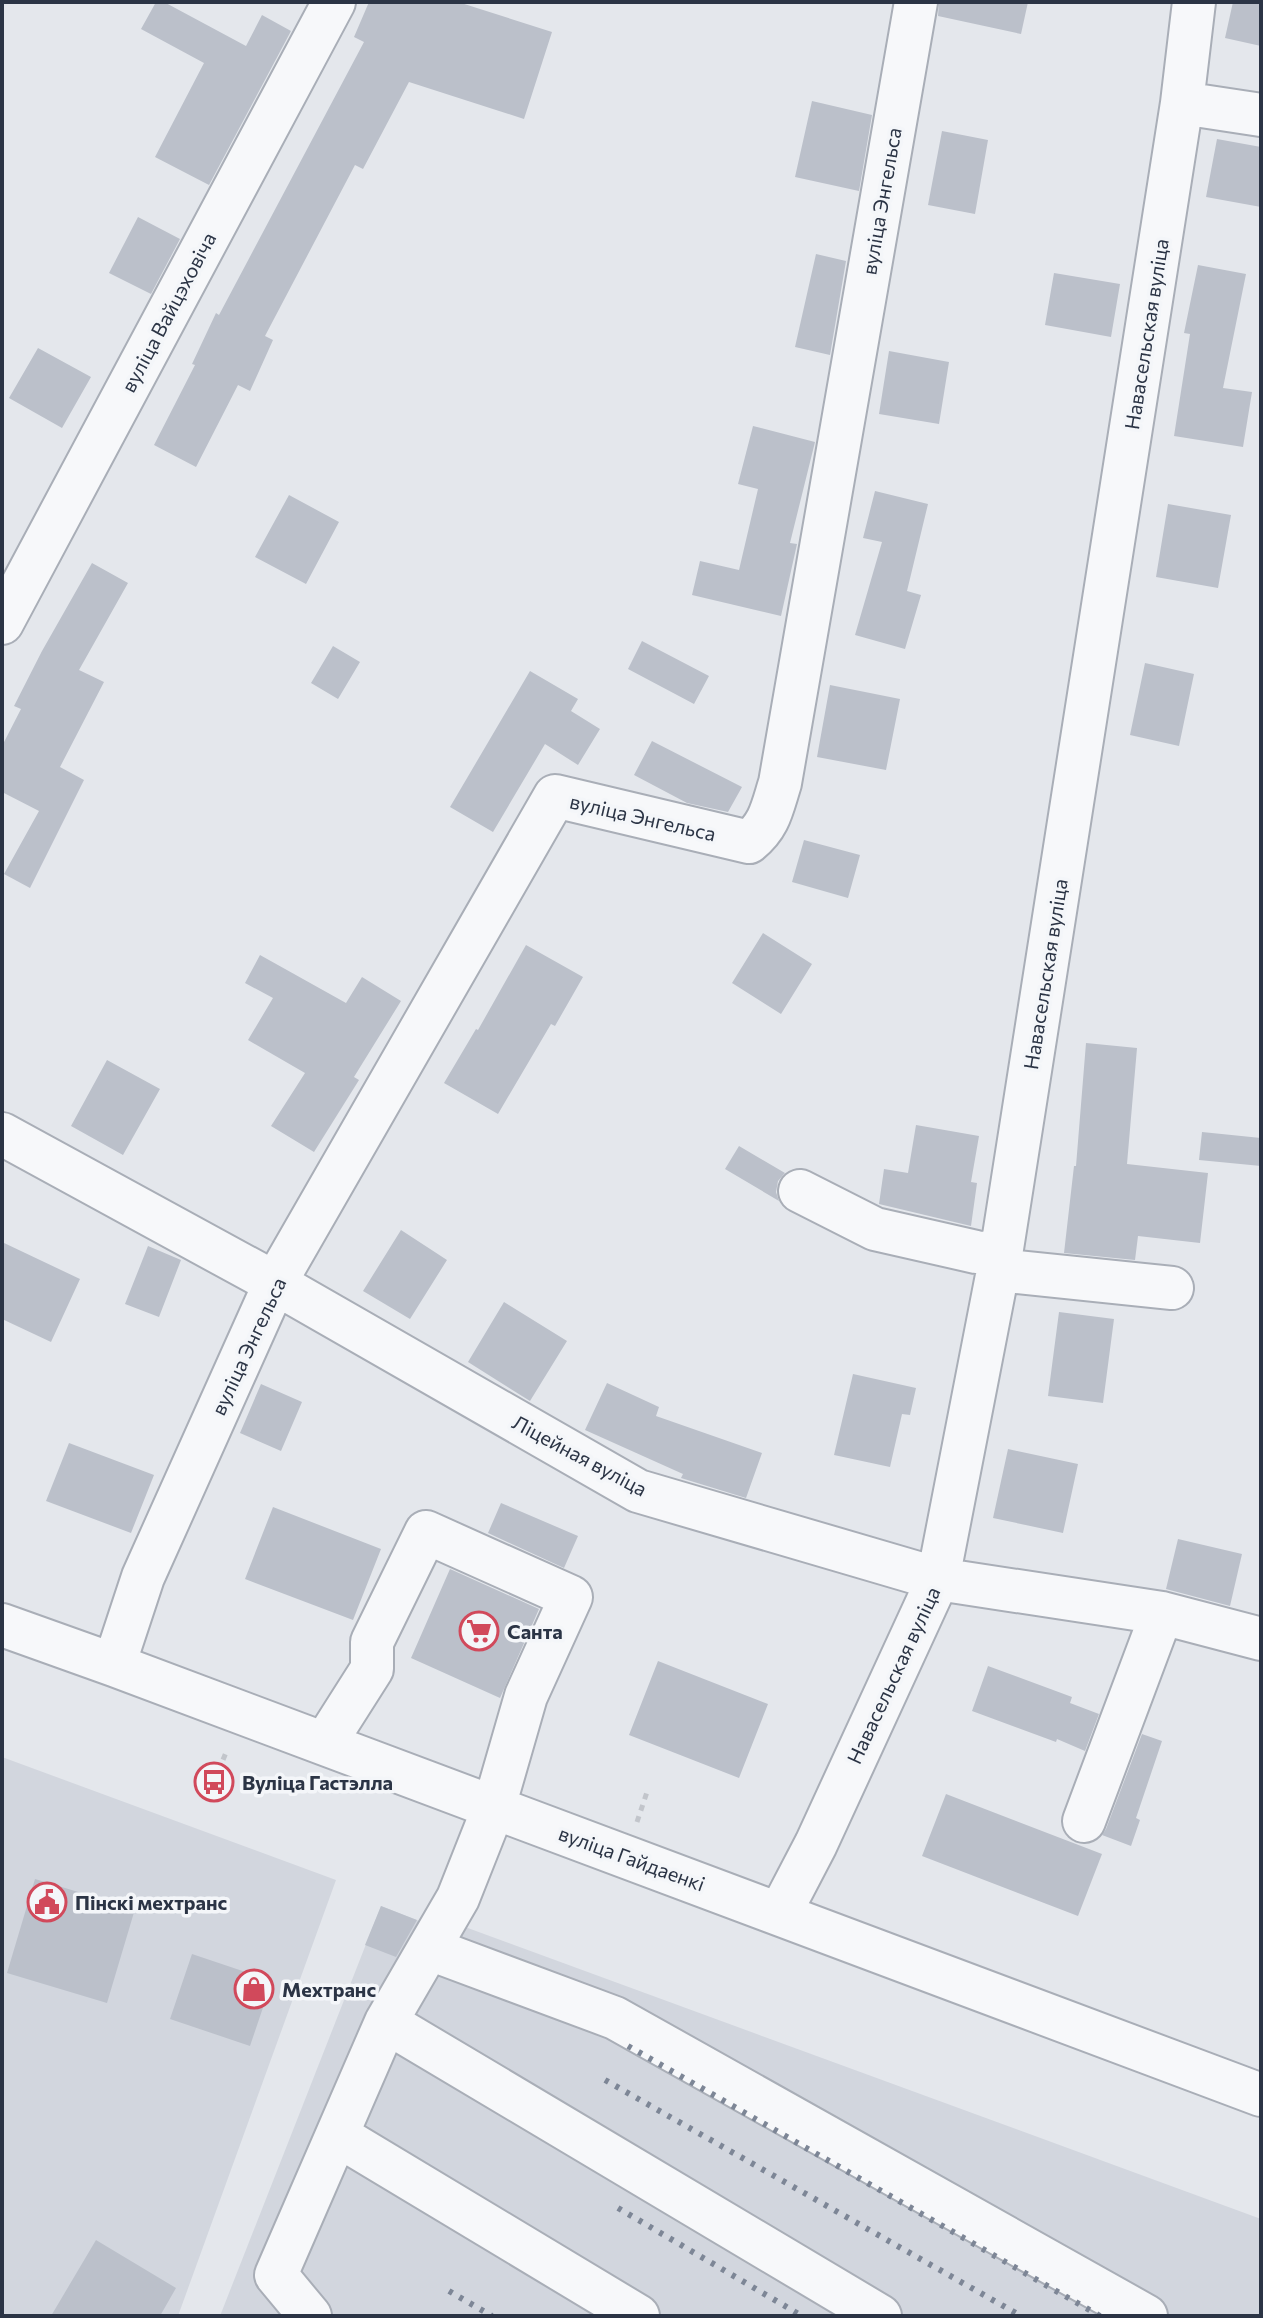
<svg xmlns="http://www.w3.org/2000/svg" width="1263" height="2318" viewBox="0 0 1263 2318" font-family="Commissioner,sans-serif">
<style>
.built{fill:#d2d6de}
.building{fill:#bbc0ca}
.lines{fill:none;stroke-linecap:round;stroke-linejoin:round}
.minor-casing{stroke:#a9aeb7;stroke-width:46}
.path{stroke:#c2c5cb;stroke-width:5;stroke-dasharray:6 6;stroke-linecap:butt}
.minor{stroke:#f7f8fa;stroke-width:42}
.rail{stroke:#7d8696;stroke-width:6;stroke-dasharray:4 8;stroke-linecap:butt}
.labels{text-anchor:middle;dominant-baseline:central;stroke-width:7;stroke-linejoin:round;paint-order:stroke}
.street-label{font-size:20px;fill:#2b3445;stroke:#f4f6f9}
.poi-label{font-size:20px;font-weight:bold;fill:#2b3445;stroke:#f4f6f9;text-anchor:start}
</style>
<rect width="100%" height="100%" fill="#e4e7ec"/>
<!-- built -->
<path class="built" d="M2,1757L336,1880L178,2316H2Z
M381,1906L419,1921L446,1920L1261,2219V2316H220Z"/>
<!-- building -->
<path class="building" d="M156,2H164L246,46L262,15L291,31L209,185L155,157L204,63L141,29Z
M369,2H458L552,32L524,119L409,82L363,169L355,165L265,336L273,340L250,391L238,385L196,467L154,445L195,365L192,364L216,313L219,315L364,42L354,37Z
M939,2H1028L1021,34L938,16Z
M1233,2H1261V46L1225,38Z
M812,101L872,115L859,191L795,177Z
M942,131L988,140L975,214L928,205Z
M1217,139L1261,147V207L1206,197Z
M138,217L180,239L151,294L109,273Z
M816,254L846,261L830,355L795,347Z
M1198,265L1246,274L1223,388L1252,392L1243,447L1174,436L1190,334L1184,333Z
M1054,273L1120,284L1111,337L1045,325Z
M38,348L91,377L62,428L9,398Z
M889,351L949,362L939,424L879,414Z
M753,426L815,442L790,543L797,544L781,616L692,595L700,561L739,570L758,489L738,484Z
M875,491L928,504L907,591L921,595L905,649L855,635L882,542L863,538Z
M289,495L339,522L306,584L255,557Z
M1168,504L1231,515L1218,588L1156,577Z
M92,563L128,583L79,670L104,682L60,767L84,780L30,888L4,874L39,811L2,792V746L21,709L14,706L42,651Z
M642,641L709,676L694,704L628,669Z
M333,646L360,662L338,699L311,683Z
M1145,663L1194,674L1179,746L1130,735Z
M530,671L578,699L571,711L600,729L578,765L545,744L493,832L450,807Z
M830,685L900,699L886,770L817,757Z
M652,741L742,787L728,812L687,803L634,775Z
M804,840L860,855L848,898L792,882Z
M763,933L812,964L781,1014L732,983Z
M526,945L583,977L555,1026L551,1024L498,1114L444,1083L476,1029L478,1030Z
M260,955L346,1003L362,977L401,1001L354,1077L359,1080L314,1152L271,1126L305,1073L248,1040L273,998L245,983Z
M1086,1043L1137,1048L1127,1164L1208,1173L1200,1243L1138,1236L1135,1260L1064,1253L1074,1166H1076Z
M107,1060L160,1089L123,1155L71,1126Z
M916,1125L979,1136L971,1182L977,1183L971,1226L879,1204L884,1169L908,1173Z
M1202,1132L1261,1138V1166L1199,1160Z
M739,1146L785,1173L778,1181L776,1192L779,1201L725,1169Z
M401,1230L447,1260L410,1319L363,1291Z
M2,1242L80,1279L51,1342L2,1319Z
M148,1246L181,1260L159,1317L125,1304Z
M504,1302L567,1341L530,1401L468,1362Z
M1059,1312L1114,1319L1103,1403L1048,1396Z
M853,1374L916,1388L910,1415L902,1414L890,1467L834,1455Z
M607,1383L659,1407L656,1416L762,1453L746,1498L681,1478L683,1474L585,1430Z
M261,1384L302,1402L281,1451L240,1433Z
M69,1443L154,1475L131,1533L46,1501Z
M1008,1449L1078,1464L1063,1533L993,1518Z
M501,1503L578,1536L564,1568L488,1533Z
M273,1507L381,1549L353,1620L245,1579Z
M1178,1539L1242,1554L1230,1606L1166,1589Z
M450,1569L539,1609L500,1698L411,1658Z
M658,1661L768,1704L739,1778L629,1735Z
M988,1666L1072,1697L1070,1703L1099,1714L1085,1751L1057,1739L1056,1742L972,1711Z
M1142,1734L1162,1741L1136,1818L1140,1820L1131,1846L1102,1835L1106,1829Z
M946,1794L1102,1854L1078,1916L922,1856Z
M35,1879L135,1909L107,2003L7,1973Z
M381,1906L417,1920L396,1957L365,1945Z
M192,1954L272,1981L250,2046L170,2019Z
M96,2240L176,2288L160,2316H51Z"/>
<g class="lines">
<defs>
<path id="minor" d="M1182,103L1261,115
M2,623L334,2
M2,1134L275,1283L638,1491L938,1579L1162,1613L1261,1639
M800,1191L875,1229L976,1252L1001,1255
M998,1270L1172,1288
M2,1625L114,1665L1261,2095
M114,1665L143,1577L275,1283L555,796L749,842C770,825 772,808 780,783L916,2
M1084,1821L1162,1613
M780,1913L816,1844L938,1579L1001,1255L1182,103L1194,2
M430,1949L615,2018L1146,2316
M386,2022L880,2316
M337,2135L638,2316
M310,2316L276,2275L386,2022L458,1898L494,1807L526,1696L571,1597L426,1532L372,1642V1669L325,1743"/>
</defs>
<!-- minor casing -->
<use href="#minor" class="minor-casing"/>
<!-- path -->
<path class="path" d="M214,1782L227,1750
M637,1822L648,1789"/>
<!-- minor -->
<use href="#minor" class="minor"/>
<!-- rail -->
<path class="rail" d="M628,2046L1100,2316
M605,2080L1021,2316
M618,2208L802,2316
M449,2291L492,2316"/>
</g>
<!-- icons -->
<defs>
<symbol id="supermarket-ring" viewBox="-11 -11 22 22"><circle r="9.5" fill="#f4f6f9" stroke="#d1495b" stroke-width="1.5"/><path d="M-6-5.5h2.5l.6 2H6L4.5 2H-2.5L-4.4-4H-6ZM-1.5 3.2a1.3 1.3 0 1 0 .1 0ZM3 3.2a1.3 1.3 0 1 0 .1 0Z" fill="#d1495b"/></symbol>
<symbol id="bus-ring" viewBox="-11 -11 22 22"><circle r="9.5" fill="#f4f6f9" stroke="#d1495b" stroke-width="1.5"/><path d="M-5-6H5V4H4V6H2V4H-2V6H-4V4H-5ZM-3.5-4V0h7V-4ZM-3.5 1.2v1.5H-2V1.2ZM2 1.2v1.5H3.5V1.2Z" fill="#d1495b"/></symbol>
<symbol id="civic-ring" viewBox="-11 -11 22 22"><circle r="9.5" fill="#f4f6f9" stroke="#d1495b" stroke-width="1.5"/><path d="M-.6-6.5H3V-4.5H.6V-3L4-1V1h2V6H-6V1h2V-1L-.6-3ZM-1.2 2.5V6h2.4V2.5Z" fill="#d1495b"/></symbol>
<symbol id="shop-ring" viewBox="-11 -11 22 22"><circle r="9.5" fill="#f4f6f9" stroke="#d1495b" stroke-width="1.5"/><path d="M-5-2.5h2.3a2.7 3.5 0 0 1 5.4 0H5L5.5 6h-11ZM-1.5-2.5h3a1.5 2.3 0 0 0-3 0Z" fill="#d1495b"/></symbol>
</defs>
<g fill-rule="evenodd">
<use href="#supermarket-ring" x="457" y="1609" width="44" height="44"/>
<use href="#bus-ring" x="192" y="1760" width="44" height="44"/>
<use href="#civic-ring" x="25" y="1880" width="44" height="44"/>
<use href="#shop-ring" x="232" y="1967" width="44" height="44"/>
</g>
<g class="labels">
<!-- street labels -->
<g class="street-label">
<text transform="translate(881 201) rotate(-80)">вуліца Энгельса</text>
<text transform="translate(168 312) rotate(-62)">вуліца Вайцэховіча</text>
<text transform="translate(1146 334) rotate(-81)">Навасельская вуліца</text>
<text transform="translate(643 817) rotate(13)">вуліца Энгельса</text>
<text transform="translate(1045 974) rotate(-81)">Навасельская вуліца</text>
<text transform="translate(248 1346) rotate(-65)">вуліца Энгельса</text>
<text transform="translate(580 1455) rotate(28)">Ліцейная вуліца</text>
<text transform="translate(893 1675) rotate(-65)">Навасельская вуліца</text>
<text transform="translate(632 1858) rotate(20)">вуліца Гайдаенкі</text>
</g>
<!-- poi labels -->
<g class="poi-label">
<text x="507" y="1631">Санта</text>
<text x="242" y="1782">Вуліца Гастэлла</text>
<text x="75" y="1902">Пінскі мехтранс</text>
<text x="282" y="1989">Мехтранс</text>
</g>
</g>
<!-- border -->
<rect width="1263" height="2318" fill="none" stroke="#2b3445" stroke-width="8"/>
</svg>
